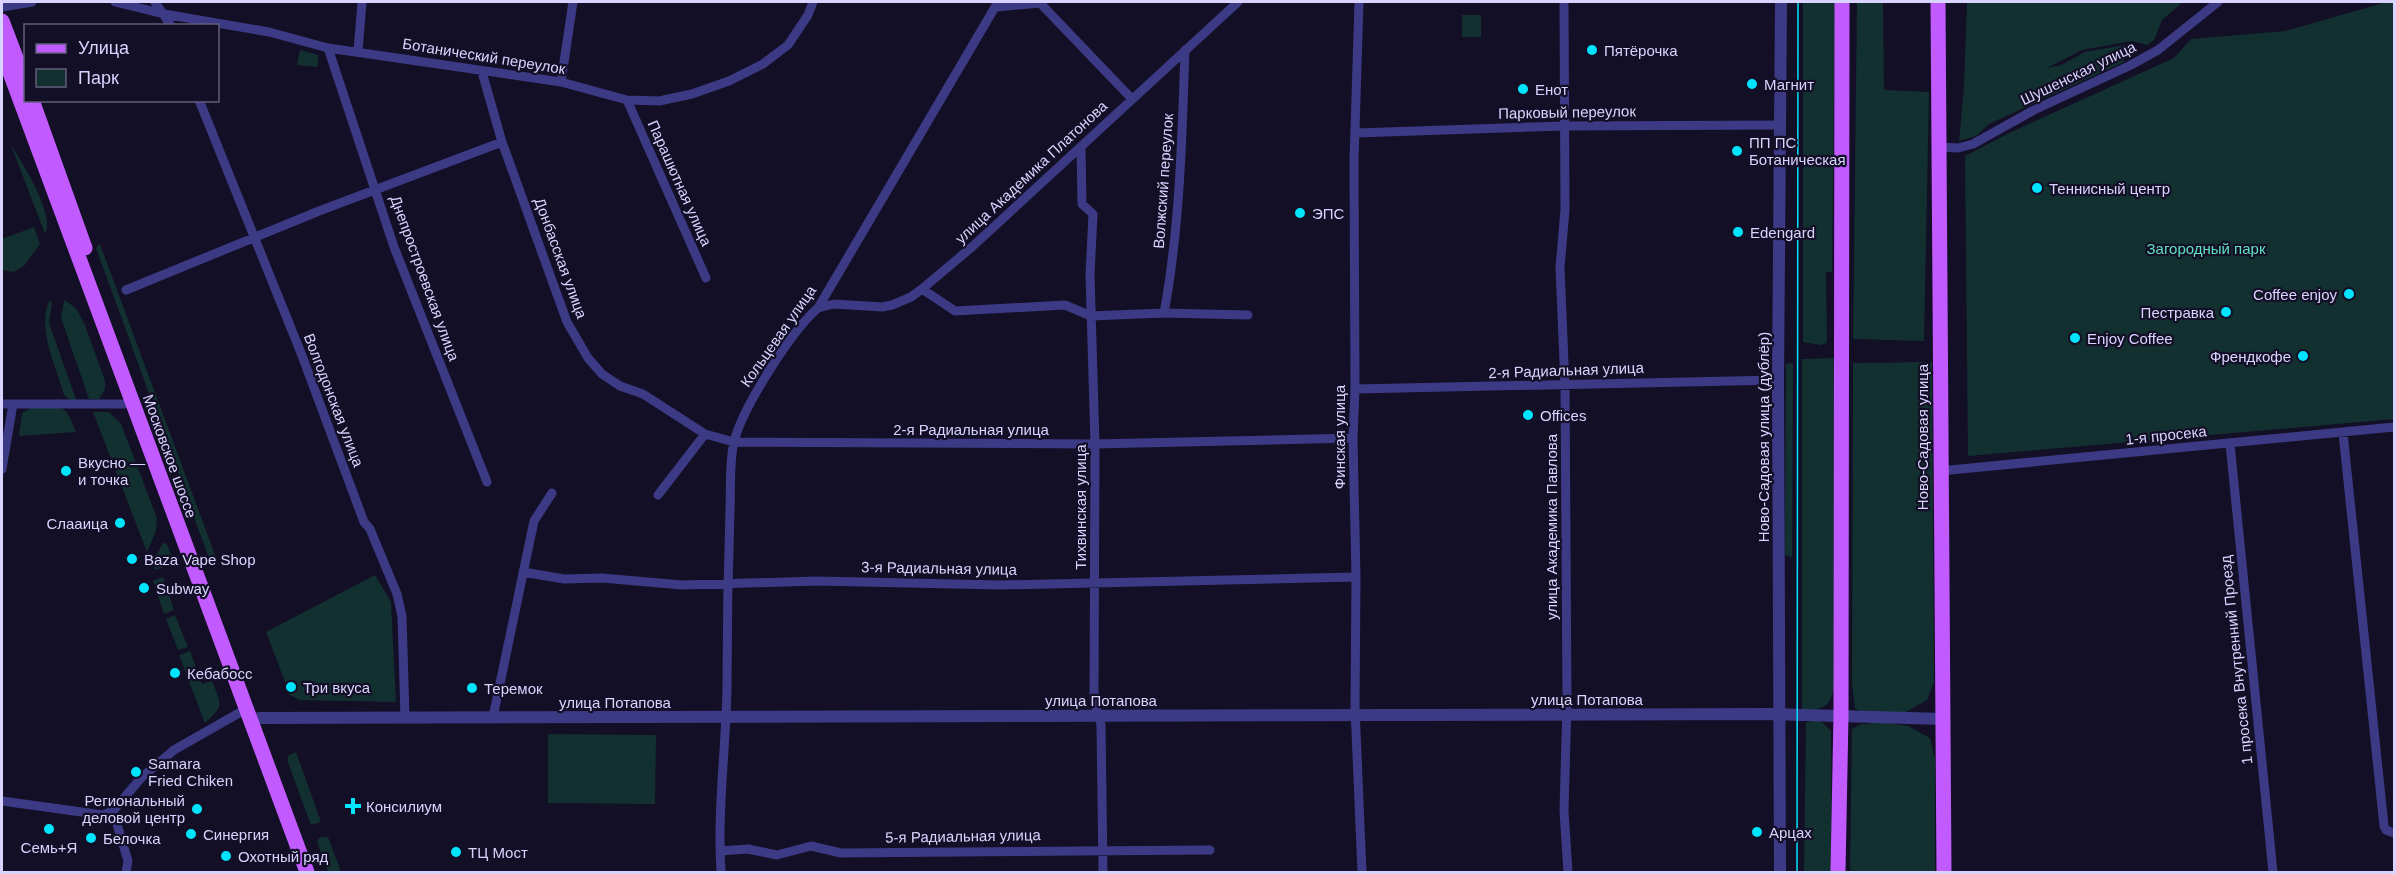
<svg xmlns="http://www.w3.org/2000/svg" width="2396" height="874" viewBox="0 0 2396 874" font-family="Arial,sans-serif">
<style>
.green{fill:#12302f}
.lines{fill:none;stroke-linecap:round;stroke-linejoin:round}
.minor{stroke:#3d3a85;stroke-width:9}
.tertiary{stroke:#3d3a85;stroke-width:12}
.primary{stroke:#c25bff;stroke-width:15}
.tram{stroke:#00e5ff;stroke-width:1.5}
.poi-dot{fill:#00e5ff;stroke:#130f26;stroke-width:2}
.labels{text-anchor:middle;dominant-baseline:central;stroke-width:4.5;stroke-linejoin:round;paint-order:stroke}
.poi-label{font-size:15px;fill:#d9d4ff;stroke:#130f26;text-anchor:start}
.street-label{font-size:15px;fill:#d9d4ff;stroke:#130f26}
.park-label{font-size:15px;fill:#5fe0c0;stroke:#130f26}
</style>
<rect width="100%" height="100%" fill="#130f26"/>
<!-- green -->
<path class="green" d="M1803,2H1835L1832,272H1826L1827,343L1820,345L1803,342Z
M1857,2H1883L1884,90L1929,92L1924,341L1853,339Z
M1967,2H2183L2162,20L2154,40L2147,45L2132,41L2082,50L2047,68L2061,65L2085,52L2124,45V62L1989,124L1976,136L1959,141L1964,87Z
M2387,2H2394V419L1968,456L1965,156L2007,134L2174,58L2191,39L2285,31Z
M1462,15H1481V37H1462Z
M300,50L318,55V67L297,65Z
M11,145C22,162 56,216 45,234Z
M34,227L40,244L24,266L14,272L2,270V239Z
M100,244L218,563L210,561L96,248Z
M64,300L76,308L85,325L105,381V389L99,399H89L61,318Z
M49,301L52,302L49,323L77,402H73L64,395C56,366 37,330 49,301Z
M1834,358V688C1830,709 1821,709 1802,710V359Z
M1932,362L1934,682L1927,700L1906,712L1866,716L1855,708L1852,683L1853,363Z
M1793,363L1792,557L1785,555L1786,364Z
M32,407C62,407 64,401 76,432L19,436L22,413Z
M93,412H109L121,424L157,518L156,531L147,552Z
M165,543L167,544L171,555L161,559L164,567L155,570L153,565L162,544Z
M375,575L391,602L396,702L300,700L290,695L266,632Z
M163,577L174,610L164,614L153,581Z
M175,615L188,647L178,650L166,619Z
M190,651L202,684L212,681C221,704 225,706 205,723L179,655Z
M1815,720L1822,722L1831,731L1832,872H1804L1806,723Z
M1880,722L1908,726L1930,738L1935,759V872H1850L1852,729L1859,725Z
M548,734L656,735L655,804L548,803Z
M296,752L321,822L311,825L287,760L289,755Z
M323,837H328L341,872H328L317,842L319,838Z"/>
<g class="lines">
<!-- minor -->
<path class="minor" d="M115,2L164,14L269,32L328,48L561,82L627,100L659,101L692,94L729,81L763,64L788,45L808,15L813,2
M155,2L171,26
M1359,2L1354,161L1355,389L1353,438L1356,577L1355,708L1362,872
M1564,2L1565,210L1560,268L1565,386L1567,703L1564,811L1568,872
M2,7L32,2
M996,7L1040,3L1132,99
M328,48L394,247L487,482
M358,51L362,2
M482,72L502,142L567,322L588,358L602,374L620,386L643,394L705,434L734,442L1095,444L1353,438
M561,82L573,2
M199,100L301,353L364,522L370,529L397,594L402,616L405,717
M627,100L706,278
M1356,133L1564,126L1779,125
M1081,147L1082,204L1093,214L1090,275L1095,444L1094,699L1101,725L1103,872
M1939,147L1958,148L1973,144L2034,110L2129,66L2158,50L2218,2
M922,289L955,311L1065,305L1091,316L1164,313L1248,315
M126,290L319,211L502,142
M818,308L834,304L882,307L892,305L911,297L922,289L973,246L1238,2
M1164,313C1180,227 1182,138 1185,50
M1355,389L1778,380
M2,404H124
M2343,433L2384,826L2386,830L2394,833
M2230,444L2273,872
M2,469L13,404
M1940,471L2394,427
M658,495L705,434
M523,572L564,579L602,578L682,585L817,581L1000,585L1356,577
M493,717L534,521L552,493
M2,801L103,815L113,811L141,778L174,750L239,713
M113,811L128,861L126,872
M720,851L748,849L777,855L811,846L841,853L1210,850
M721,872C717,811 726,749 727,687C727,628 728,569 730,510C731,488 729,463 734,442C742,408 792,330 818,308L998,2"/>
<!-- tertiary -->
<path class="tertiary" d="M259,718L1772,714L1943,719
M1780,872L1778,380L1781,2"/>
<!-- primary -->
<path class="primary" d="M1938,2L1944,872
M2,21L26,84
M2,51L307,872
M32,100L85,248
M1838,872L1841,715L1842,2"/>
<!-- tram -->
<path class="tram" d="M1797,872L1798,2"/>
</g>
<!-- markers -->
<g class="poi-dot">
<circle cx="1592" cy="50" r="6"/>
<circle cx="1752" cy="84" r="6"/>
<circle cx="1523" cy="89" r="6"/>
<circle cx="1737" cy="151" r="6"/>
<circle cx="2037" cy="188" r="6"/>
<circle cx="1300" cy="213" r="6"/>
<circle cx="1738" cy="232" r="6"/>
<circle cx="2349" cy="294" r="6"/>
<circle cx="2226" cy="312" r="6"/>
<circle cx="2075" cy="338" r="6"/>
<circle cx="2303" cy="356" r="6"/>
<circle cx="1528" cy="415" r="6"/>
<circle cx="66" cy="471" r="6"/>
<circle cx="120" cy="523" r="6"/>
<circle cx="132" cy="559" r="6"/>
<circle cx="144" cy="588" r="6"/>
<circle cx="175" cy="673" r="6"/>
<circle cx="291" cy="687" r="6"/>
<circle cx="472" cy="688" r="6"/>
<circle cx="136" cy="772" r="6"/>
<path d="M350 797h6v6h6v6h-6v6h-6v-6h-6v-6h6z"/>
<circle cx="197" cy="809" r="6"/>
<circle cx="49" cy="829" r="6"/>
<circle cx="1757" cy="832" r="6"/>
<circle cx="191" cy="834" r="6"/>
<circle cx="91" cy="838" r="6"/>
<circle cx="456" cy="852" r="6"/>
<circle cx="226" cy="856" r="6"/>
</g>
<g class="labels">
<!-- poi labels -->
<g class="poi-label">
<text x="1604" y="50">Пятёрочка</text>
<text x="1764" y="84">Магнит</text>
<text x="1535" y="89">Енот</text>
<text x="1749" y="142">ПП ПС<tspan x="1749" dy="17">Ботаническая</tspan></text>
<text x="2049" y="188">Теннисный центр</text>
<text x="1312" y="213">ЭПС</text>
<text x="1750" y="232">Edengard</text>
<text x="2337" y="294" text-anchor="end">Coffee enjoy</text>
<text x="2214" y="312" text-anchor="end">Пестравка</text>
<text x="2087" y="338">Enjoy Coffee</text>
<text x="2291" y="356" text-anchor="end">Френдкофе</text>
<text x="1540" y="415">Offices</text>
<text x="78" y="462">Вкусно —<tspan x="78" dy="17">и точка</tspan></text>
<text x="108" y="523" text-anchor="end">Слааица</text>
<text x="144" y="559">Baza Vape Shop</text>
<text x="156" y="588">Subway</text>
<text x="187" y="673">Кебабосс</text>
<text x="303" y="687">Три вкуса</text>
<text x="484" y="688">Теремок</text>
<text x="148" y="763">Samara<tspan x="148" dy="17">Fried Chiken</tspan></text>
<text x="185" y="800" text-anchor="end">Региональный<tspan x="185" dy="17">деловой центр</tspan></text>
<text x="366" y="806">Консилиум</text>
<text x="1769" y="832">Арцах</text>
<text x="203" y="834">Синергия</text>
<text x="103" y="838">Белочка</text>
<text x="49" y="847" text-anchor="middle">Семь+Я</text>
<text x="468" y="852">ТЦ Мост</text>
<text x="238" y="856">Охотный ряд</text>
</g>
<!-- street labels -->
<g class="street-label">
<text transform="translate(484 56) rotate(9)">Ботанический переулок</text>
<text transform="translate(2078 73) rotate(-26)">Шушенская улица</text>
<text transform="translate(1567 112) rotate(-1)">Парковый переулок</text>
<text transform="translate(1031 172) rotate(-43)">улица Академика Платонова</text>
<text transform="translate(1163 181) rotate(-86)">Волжский переулок</text>
<text transform="translate(680 183) rotate(66)">Парашютная улица</text>
<text transform="translate(561 258) rotate(70)">Донбасская улица</text>
<text transform="translate(425 278) rotate(70)">Днепростроевская улица</text>
<text transform="translate(778 336) rotate(-55)">Кольцевая улица</text>
<text transform="translate(1566 370) rotate(-2)">2-я Радиальная улица</text>
<text transform="translate(334 400) rotate(69)">Волгодонская улица</text>
<text x="971" y="429">2-я Радиальная улица</text>
<text transform="translate(2166 435) rotate(-6)">1-я просека</text>
<text transform="translate(1339 437) rotate(-90)">Финская улица</text>
<text transform="translate(1763 437) rotate(-90)">Ново-Садовая улица (дублёр)</text>
<text transform="translate(1922 437) rotate(-90)">Ново-Садовая улица</text>
<text transform="translate(170 456) rotate(70)">Московское шоссе</text>
<text transform="translate(1080 507) rotate(-90)">Тихвинская улица</text>
<text transform="translate(1551 527) rotate(-90)">улица Академика Павлова</text>
<text transform="translate(939 568) rotate(1)">3-я Радиальная улица</text>
<text transform="translate(2236 660) rotate(-96)">1 просека Внутренний Проезд</text>
<text x="1587" y="699">улица Потапова</text>
<text x="1101" y="700">улица Потапова</text>
<text x="615" y="702">улица Потапова</text>
<text transform="translate(963 836) rotate(-1)">5-я Радиальная улица</text>
</g>
<!-- park labels -->
<g class="park-label">
<text x="2206" y="248">Загородный парк</text>
</g>
</g>
<!-- border -->
<rect width="2396" height="874" fill="none" stroke="#d9d4ff" stroke-width="6"/>
<!-- legend -->
<rect x="24" y="24" width="195" height="78" fill="#130f26" stroke="#625e7d" stroke-width="1.5"/>
<rect x="36" y="44" width="30" height="9" fill="#c25bff" stroke="#625e7d" stroke-width="1.5"/>
<text x="78" y="54" font-size="18" fill="#d9d4ff">Улица</text>
<rect x="36" y="69" width="30" height="18" fill="#12302f" stroke="#625e7d" stroke-width="1.5"/>
<text x="78" y="84" font-size="18" fill="#d9d4ff">Парк</text>
</svg>
